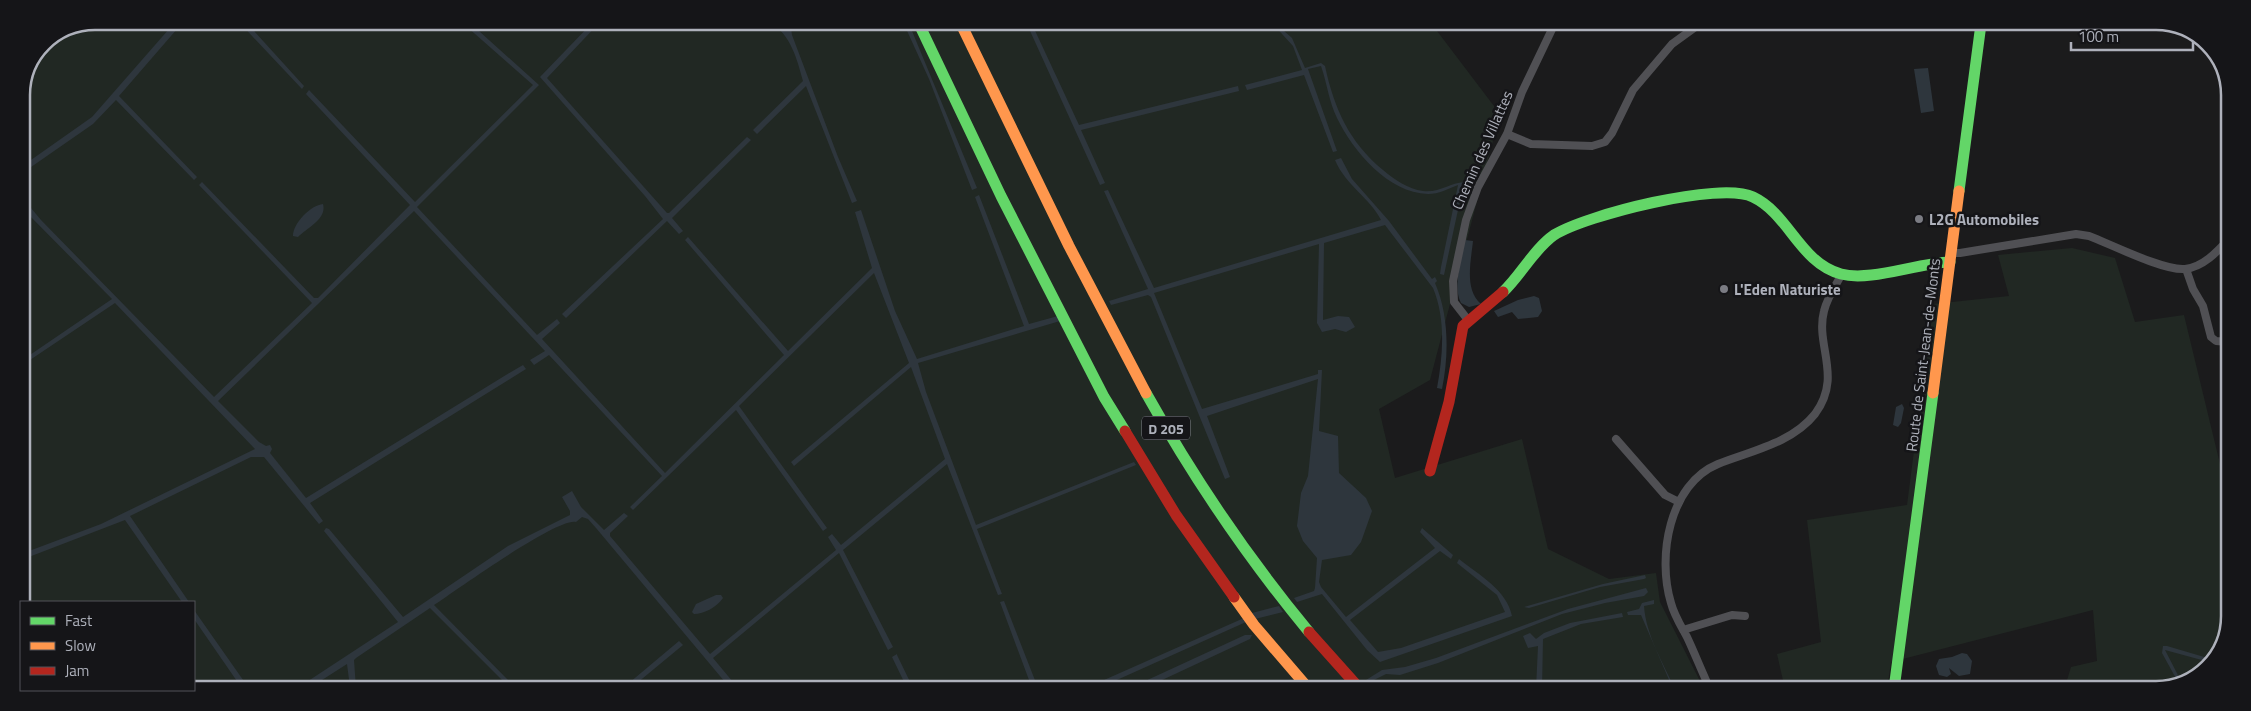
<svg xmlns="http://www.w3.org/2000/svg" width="2251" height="711" viewBox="0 0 2251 711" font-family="'Titillium Web',sans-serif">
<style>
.green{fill:#212823}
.water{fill:#2e363d}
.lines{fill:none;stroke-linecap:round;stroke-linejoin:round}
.street{stroke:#505054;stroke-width:8}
.fast{stroke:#63d668;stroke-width:11}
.slow{stroke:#ff974d;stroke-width:11}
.jam{stroke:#b3261e;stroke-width:11}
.poi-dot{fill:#7b7c83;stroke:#151518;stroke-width:2}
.labels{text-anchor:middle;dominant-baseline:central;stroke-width:5;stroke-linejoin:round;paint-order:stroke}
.shield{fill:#151518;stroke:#80828a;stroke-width:1}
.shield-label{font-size:14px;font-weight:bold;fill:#aeb1bb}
.street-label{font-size:15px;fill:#aeb1bb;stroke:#151518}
.poi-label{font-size:15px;font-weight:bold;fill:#aeb1bb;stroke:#151518;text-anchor:start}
.rim{fill:none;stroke:#aeb1bb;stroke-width:2.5}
</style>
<rect width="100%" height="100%" fill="#1b1b1c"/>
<!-- green -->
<path class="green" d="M95,21L1431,23L1500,114L1430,380L1379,409L1395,478L1522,439L1548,549L1609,579L1656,573L1660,602L1704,689L194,687V602H21V95L43,43Z
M2072,248L2115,258L2135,322L2184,315L2228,497L2227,635L2201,674L2156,690H2064L2071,667L2097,661L2093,610L1891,662L1887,689H1785L1777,654L1821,642L1807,520L1907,505L1933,304L2009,296L1998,255Z"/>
<!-- water -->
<path class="water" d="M176,21H184L119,96L197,177L194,180L116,100L93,124L21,174V167L92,117Z
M238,21H245L304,86L302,89Z
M469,22L539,85L417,207L537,335L557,319L560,323L542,339L665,473L784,355L685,240L688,237L788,351L872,268L855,212L861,210L895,311L917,359L1024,326L975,197L979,195L1029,324L1058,316L1060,321L918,363L926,392L976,525L1134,462L1136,465L977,529L1002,594L998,595L947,464L843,550L893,647L888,650L839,553L713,658L738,688H730L596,528L588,519L582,517L576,522C558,517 455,591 434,605L516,688H509L505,683L430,608L356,658L354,660L356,688L350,687L347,664L311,687H299L398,622L324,531L326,528L329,529L403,617L508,546L570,515V511L562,497L572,491L581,507L604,530L624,513L628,516L610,533V536L710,654L836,550L828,537L832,534L841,545L945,459L911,367L794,466L791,462L909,363L874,273L739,406L827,528L823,531L736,410L633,510L630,507L662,476L549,355L534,365L530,360L545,351L414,211L218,401L259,442L266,446L270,445L272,449L270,453L306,498L511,372L523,365L526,369L310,503L323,521L319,524L264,457H251L130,516L189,602H182L125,520L21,560V554L101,524L255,449L115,303L21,366V361L112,299L26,212L21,206V196L41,220L214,397L312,303L199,185L202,182L314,298H318L410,205L306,94L309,90L415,202L533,85L466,26Z
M593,22H600L547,78L667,213H669L747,137L751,140L672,218L683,231L679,234L667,221L566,318L562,314L663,219L645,196L540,77Z
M770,22H795L791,28L792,35L838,157L857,201L852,203L806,86L757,134L753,130L803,81C797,59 791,35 770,22Z
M903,22H908L912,31L977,188L972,190L929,79Z
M1026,22H1031L1079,125L1238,86L1239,91L1081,130L1105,183L1100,185Z
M1272,23H1275L1292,38L1305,68L1321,63L1325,66C1334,108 1349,142 1383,170C1395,180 1408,189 1423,191C1439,193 1450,183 1464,182L1444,275L1440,274L1441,267L1458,185C1448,189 1439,194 1428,194C1388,193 1353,151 1337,118C1329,102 1327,83 1321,66L1308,69L1337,151L1333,152L1304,75L1247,90L1245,85L1302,70L1293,46Z
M1928,68L1934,111L1921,113L1914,69Z
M1341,158L1352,179L1389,221L1432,279L1435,277L1437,281L1435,283C1449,315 1449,355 1442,389L1437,388C1443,356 1446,319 1433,288L1385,225L1324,243L1323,320L1338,316L1349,317L1355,327L1346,332L1335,329L1322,332L1317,323L1319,244L1154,293L1202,409L1318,374V370H1322L1319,431L1338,436L1339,473L1366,498L1372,511L1361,542L1351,555L1322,560L1319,582L1321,587L1346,617L1435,548L1420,532L1422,528L1453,555L1451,559L1440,551L1350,620L1378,652L1401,648L1505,612L1497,595L1457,563L1459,559C1479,575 1507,590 1512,616L1380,662L1367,650L1322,594L1297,602L1294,598L1314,591L1315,588L1317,558L1303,541L1297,526L1301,493L1308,476L1318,379L1207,416L1230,477L1225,479L1151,297L1148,295L1111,305L1109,301L1148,289L1104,191L1108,190L1154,288L1381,220C1370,198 1346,186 1335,160Z
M323,204C327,219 308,227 298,237L293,236C293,223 311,205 323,204Z
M1465,240L1473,241C1471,261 1464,290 1481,304L1469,307L1461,303C1452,285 1462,259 1465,240Z
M1534,296L1539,298L1542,311L1538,317L1518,319L1512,312L1498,317L1494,311L1518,300Z
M1902,404L1904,408L1901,423L1898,427L1893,425L1896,407Z
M1645,575L1646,578L1644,579L1600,587L1529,608L1524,607L1603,584Z
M1646,588L1648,592L1644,596L1605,603L1562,614L1438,663L1400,675L1386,674L1368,683L1366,680L1382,670L1405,667L1436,658L1568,609Z
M716,595H721L723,598C717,607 704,614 694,614L692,612L696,604Z
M1654,600V604L1644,606C1646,635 1663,663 1675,689H1673L1641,615H1628L1627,612L1639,609L1642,603Z
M1004,601L1038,688H1032L1000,602Z
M1279,606L1283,612L1255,619L1252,613Z
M194,610L248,687H241L194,619Z
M1622,613L1623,617L1581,624L1543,639L1542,689H1536L1538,646L1528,648L1523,636L1530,633L1536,639L1544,633L1570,623Z
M1244,618L1246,622L1099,688H1086Z
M1245,635H1252L1250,639L1145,688H1130Z
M679,641L683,645L631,688H623Z
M2163,646H2167L2211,659L2209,662L2165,650L2181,681L2178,682L2162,653Z
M1962,653L1967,654L1972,661L1970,674L1959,676L1949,668L1951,674L1947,677L1939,675L1936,666L1939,659L1952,657Z
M897,654V655L913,688H907L892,657Z"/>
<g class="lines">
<!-- street -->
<path class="street" d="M1507,134L1531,144L1592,146L1605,142L1612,133L1633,90L1672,44L1701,23
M1951,253H1960L2076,234L2089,236C2110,244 2164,271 2185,269C2203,267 2217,252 2229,239
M2186,269L2193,289L2203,306L2211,337L2216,341L2228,342
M1468,320L1454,302L1453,281L1466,220L1478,187L1507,134L1522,92L1555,23
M1616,439L1665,495L1679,502
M1683,630L1732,615L1745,616
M1710,689C1702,672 1695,654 1687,637C1681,626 1674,615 1671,603C1657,557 1669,484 1718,464C1751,451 1792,443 1815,414C1843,376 1815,346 1824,311C1827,298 1835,286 1842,274"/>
<!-- fast -->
<path class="fast" d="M918,22L1001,196L1104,397L1125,431
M1959,191L1981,24
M1503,292C1521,275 1534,249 1554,235C1586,215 1720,181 1753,197C1789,214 1800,263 1841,274C1870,282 1917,263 1950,262
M1146,393C1193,477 1247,557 1309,632
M1894,689L1933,393"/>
<!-- slow -->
<path class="slow" d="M960,22L1069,246L1146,393
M1933,393L1959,191
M1234,597L1254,625L1309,689"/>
<!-- jam -->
<path class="jam" d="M1125,431L1176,515L1234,597
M1430,471L1449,402L1463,326L1503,292
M1309,632L1360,689"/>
</g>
<!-- markers -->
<g class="poi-dot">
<circle cx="1919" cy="219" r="5"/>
<circle cx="1724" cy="289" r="5"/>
</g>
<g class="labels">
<!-- shield labels -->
<rect class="shield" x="1142" y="416.5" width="48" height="23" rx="4"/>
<g class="shield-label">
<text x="1166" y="428">D 205</text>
</g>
<!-- street labels -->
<g class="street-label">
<text transform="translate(1482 150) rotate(-66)">Chemin des Villattes</text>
<text transform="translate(1923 355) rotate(-83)">Route de Saint-Jean-de-Monts</text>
</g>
<!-- poi labels -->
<g class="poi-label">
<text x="1929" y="219">L2G Automobiles</text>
<text x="1734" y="289">L'Eden Naturiste</text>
</g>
</g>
<!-- crop -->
<path d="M0 0H2251V711H0ZM95 30H2156A65 65 0 0 1 2221 95V616A65 65 0 0 1 2156 681H95A65 65 0 0 1 30 616V95A65 65 0 0 1 95 30Z" fill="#151518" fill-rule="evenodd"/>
<path class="rim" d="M95 30H2156A65 65 0 0 1 2221 95V616A65 65 0 0 1 2156 681H95A65 65 0 0 1 30 616V95A65 65 0 0 1 95 30Z"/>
<!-- legend -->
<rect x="20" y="601" width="175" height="90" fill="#151518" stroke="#525359"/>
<rect x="30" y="617" width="25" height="8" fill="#63d668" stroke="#525359"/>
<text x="65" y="626" font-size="15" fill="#aeb1bb">Fast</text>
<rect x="30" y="642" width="25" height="8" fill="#ff974d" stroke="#525359"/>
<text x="65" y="651" font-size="15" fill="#aeb1bb">Slow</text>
<rect x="30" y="667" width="25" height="8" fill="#b3261e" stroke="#525359"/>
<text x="65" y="676" font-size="15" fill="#aeb1bb">Jam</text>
<!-- scale -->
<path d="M2071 42v8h122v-8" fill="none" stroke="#aeb1bb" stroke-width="2.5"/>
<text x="2078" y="42" font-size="15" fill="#aeb1bb" stroke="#151518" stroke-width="4" paint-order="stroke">100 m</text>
</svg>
